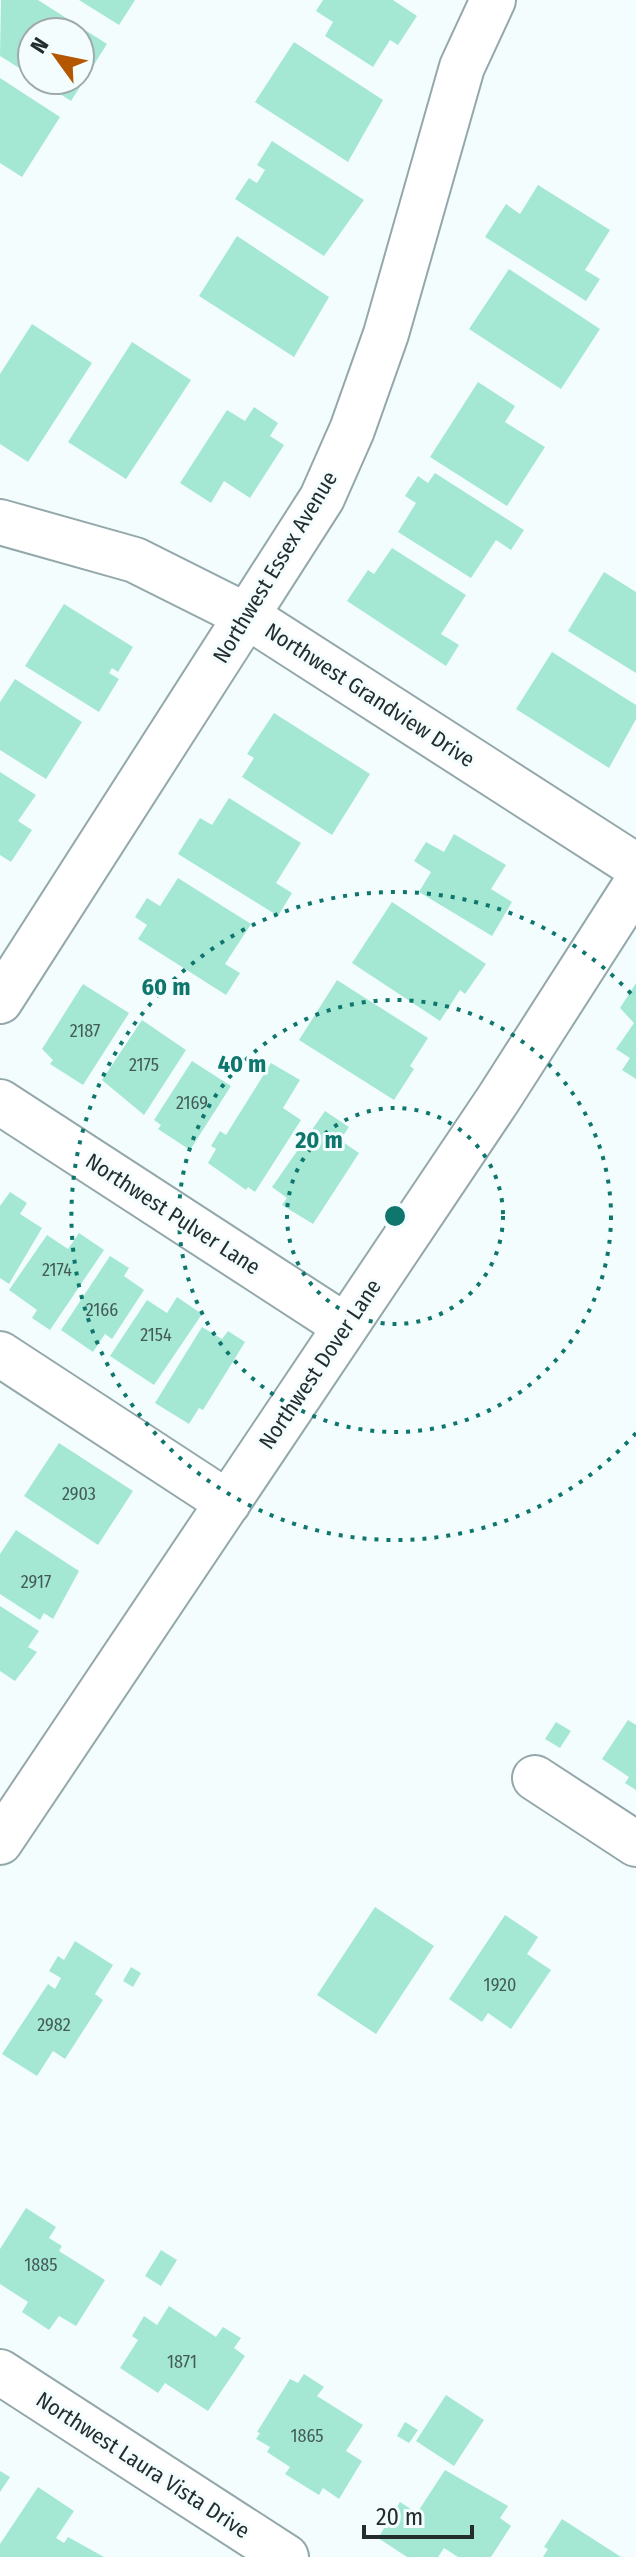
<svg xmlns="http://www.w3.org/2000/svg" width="636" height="2557" viewBox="0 0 636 2557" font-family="'Fira Sans Condensed',sans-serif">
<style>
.building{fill:#a4e8d4}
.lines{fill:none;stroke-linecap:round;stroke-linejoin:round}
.minor-casing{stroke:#93a8aa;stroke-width:48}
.minor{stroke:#fff;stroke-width:44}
.ring{fill:none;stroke:#0f766e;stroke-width:4;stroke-dasharray:4 8}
.labels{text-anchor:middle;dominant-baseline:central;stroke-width:6;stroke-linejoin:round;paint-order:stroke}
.number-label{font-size:18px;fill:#445c58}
.street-label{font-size:22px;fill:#242d2e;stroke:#f4fdfe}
.centre{fill:#0f766e;stroke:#f4fdfe;stroke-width:4}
.ring-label{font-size:24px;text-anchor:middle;font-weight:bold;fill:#0f766e;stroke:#f4fdfe;stroke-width:6;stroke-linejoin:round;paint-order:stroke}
</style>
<rect width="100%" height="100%" fill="#f4fdfe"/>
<!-- building -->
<path class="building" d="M1,0H38L107,44L71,101L38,80H80V32H32V76L0,56Z
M79,0H135L119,25Z
M323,0H393L417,16L398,45L390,40L373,67L325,36L333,22L316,11Z
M294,42L383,100L348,162L255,102Z
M0,78L60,117L22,177L0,163Z
M272,141L364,200L324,256L235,199L249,178L257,183L265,170L257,165Z
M538,185L610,230L585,270L600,279L586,301L485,237L506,204L520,214Z
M237,236L329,297L294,357L199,296Z
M509,269L600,329L561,389L469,329Z
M32,324L92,363L28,462L0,444V374Z
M132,342L191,380L126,479L68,442Z
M478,382L515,406L505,422L545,447L507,506L430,457Z
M254,407L278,423L270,436L284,445L250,498L224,481L211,503L180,483L227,410L245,421Z
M435,473L524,530L511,550L496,540L471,578L398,532L416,503L405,496L418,476L428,483Z
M392,548L466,595L441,634L459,645L446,666L347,601L368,570L374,574Z
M604,572L636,592V673L568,631Z
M64,604L133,647L118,672L112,668L109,673L119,679L99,712L25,666Z
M552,652L636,705V719L609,768L516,709Z
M15,679L82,722L46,779L0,750V702Z
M274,713L370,774L332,835L242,777L254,758L247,754Z
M0,772L36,795L18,821L32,830L11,862L0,855Z
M229,798L301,843L276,883L292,893L278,916L178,854L200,818L212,825Z
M454,834L506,865L491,889L512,902L492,936L419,892L431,872L414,861L426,842L444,852Z
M178,878L251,924L225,964L240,973L226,995L138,939L147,925L135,917L147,898L160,906Z
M392,902L486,964L465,994L460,990L440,1021L352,963Z
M337,980L428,1038L410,1066L414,1069L394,1100L299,1040Z
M636,983V1079L622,1070L630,1058L616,1049L634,1023L620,1008Z
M83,984L129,1013L83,1085L50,1064L53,1060L42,1049Z
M142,1020L186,1050L144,1115L102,1080Z
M192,1061L231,1086L190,1150L158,1129L161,1125L154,1120Z
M271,1063L300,1080L283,1108L301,1120L255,1192L248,1187L246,1190L208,1163L216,1149L211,1146L220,1131L226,1135Z
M325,1111L349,1127L340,1140L359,1153L313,1224L282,1205L287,1198L272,1187Z
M10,1192L27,1203L20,1214L42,1228L9,1284L0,1278V1206Z
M79,1233L104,1250L50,1330L32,1318L37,1310L9,1290L47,1235L68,1249Z
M110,1256L129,1268L124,1276L144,1290L112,1339L105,1334L93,1352L61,1330Z
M177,1297L202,1314L154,1385L110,1356L147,1300L167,1313Z
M202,1327L222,1339L228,1331L245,1342L203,1410L199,1408L189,1424L155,1403Z
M59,1443L133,1491L98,1545L24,1496Z
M16,1530L79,1571L53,1619L44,1613L40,1620L0,1594V1554Z
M0,1606L39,1631L28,1647L37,1652L15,1681L0,1671Z
M628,1720L636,1725V1790L625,1783L629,1777L602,1759Z
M556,1722L571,1731L560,1748L545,1739Z
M375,1907L434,1946L376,2034L317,1995Z
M505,1915L538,1937L527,1954L551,1970L511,2029L488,2013L482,2022L449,1999Z
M75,1941L113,1965L95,1994L103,2000L65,2059L53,2051L37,2076L2,2054L48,1984L55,1989L61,1978L49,1971L58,1956L64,1960Z
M131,1967L141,1973L133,1987L123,1981Z
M26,2208L56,2227L49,2238L62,2246L59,2251L105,2280L76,2326L59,2316L49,2330L22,2312L28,2302L0,2284V2249Z
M161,2250L177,2260L161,2286L145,2276Z
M169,2306L216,2337L223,2327L241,2338L234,2348L245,2356L208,2411L165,2383L158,2393L120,2368L138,2340L132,2336L144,2316L157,2325Z
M304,2374L324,2387L317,2396L363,2425L346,2451L362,2461L339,2499L323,2488L319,2495L285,2474L290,2467L267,2452L270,2447L256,2439L260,2433L257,2432L290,2379L298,2383Z
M446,2395L484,2420L454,2466L416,2441Z
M405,2422L418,2430L409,2443L397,2436Z
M445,2470L508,2506L500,2518L511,2526L491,2557H458L444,2548L438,2557H407L378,2538L400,2502L417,2513Z
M0,2471L10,2477L0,2492Z
M38,2487L74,2511L56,2538L64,2543L68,2537L104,2557H0V2544Z
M562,2519L621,2557H543L548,2549L544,2547Z"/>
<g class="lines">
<defs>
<path id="minor" d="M0,522L135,560L247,616L636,866
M0,1001L322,498L352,430L386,334L462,67L493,0
M0,1102L345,1326
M0,1354L228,1503
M535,1778L636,1844
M0,1842L499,1098L636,884
M0,2372L286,2557"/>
</defs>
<!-- minor casing -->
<use href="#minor" class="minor-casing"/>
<!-- minor -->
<use href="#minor" class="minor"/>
</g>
<!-- distance rings -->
<g class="ring">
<circle cx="395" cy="1216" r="108"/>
<circle cx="395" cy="1216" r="216"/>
<path d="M636 1433A324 324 0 1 1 636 999"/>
</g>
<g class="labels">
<!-- number labels -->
<g class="number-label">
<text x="85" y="1031">2187</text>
<text x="144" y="1065">2175</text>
<text x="192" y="1103">2169</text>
<text x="57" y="1270">2174</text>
<text x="102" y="1310">2166</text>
<text x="156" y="1335">2154</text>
<text x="79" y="1494">2903</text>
<text x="36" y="1582">2917</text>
<text x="500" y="1985">1920</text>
<text x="54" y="2025">2982</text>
<text x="41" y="2265">1885</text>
<text x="182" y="2362">1871</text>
<text x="307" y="2436">1865</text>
</g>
<!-- street labels -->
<g class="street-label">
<text transform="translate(275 567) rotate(-59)">Northwest Essex Avenue</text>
<text transform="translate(370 695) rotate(33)">Northwest Grandview Drive</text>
<text transform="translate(173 1214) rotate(33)">Northwest Pulver Lane</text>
<text transform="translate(320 1364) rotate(-56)">Northwest Dover Lane</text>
<text transform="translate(143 2465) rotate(33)">Northwest Laura Vista Drive</text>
</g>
</g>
<circle cx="395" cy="1216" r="12" class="centre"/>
<g class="ring-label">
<text x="166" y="995">60 m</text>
<text x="242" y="1072">40 m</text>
<text x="319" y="1148">20 m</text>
</g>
<!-- north arrow -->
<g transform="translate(56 56) rotate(303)"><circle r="38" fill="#f4fdfe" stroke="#a1aaab" stroke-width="2"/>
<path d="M0-6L14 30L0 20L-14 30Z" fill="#b45700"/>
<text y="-12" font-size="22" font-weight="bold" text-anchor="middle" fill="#242d2e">N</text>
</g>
<!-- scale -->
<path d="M364 2525v12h108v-12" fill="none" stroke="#242d2e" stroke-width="4"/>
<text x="376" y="2525" font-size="24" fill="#242d2e" stroke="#f4fdfe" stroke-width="6" paint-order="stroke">20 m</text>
</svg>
